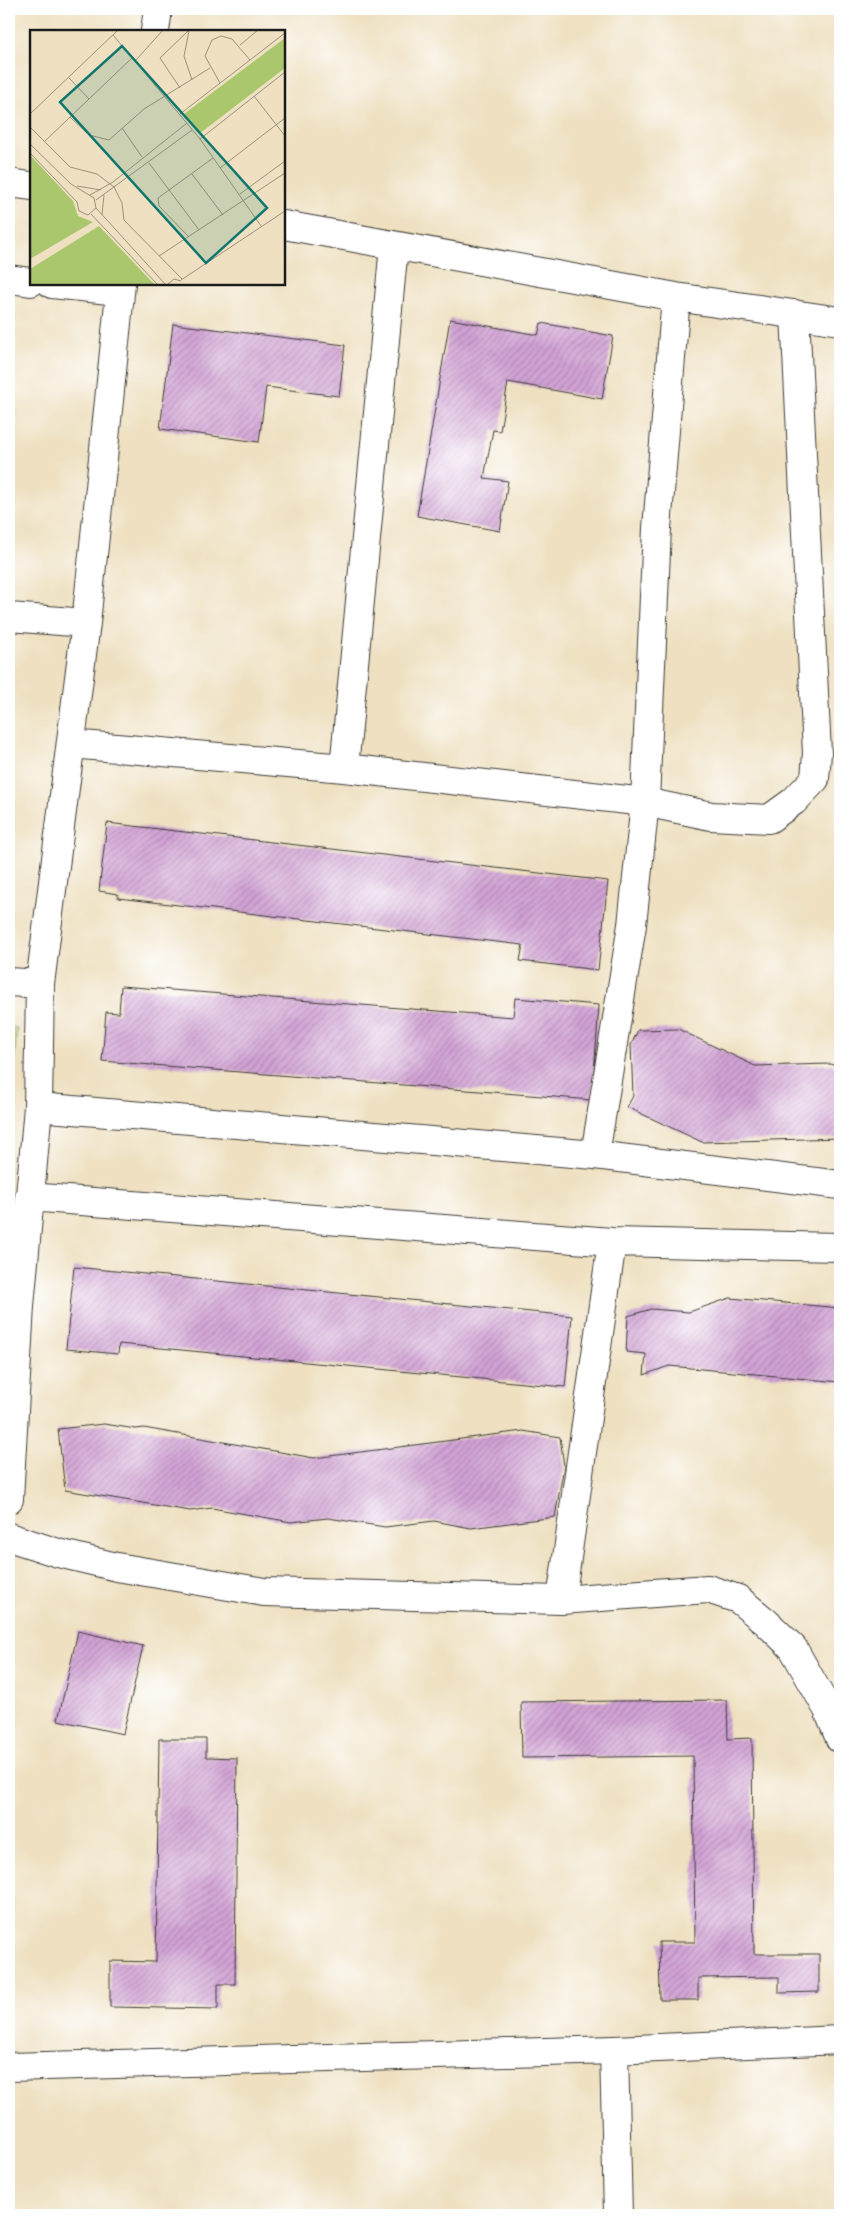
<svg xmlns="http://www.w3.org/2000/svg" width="849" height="2224" viewBox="0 0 849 2224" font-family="Kalam,sans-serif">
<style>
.park{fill:url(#park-tufts);stroke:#647245}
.building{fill:url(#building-hatch)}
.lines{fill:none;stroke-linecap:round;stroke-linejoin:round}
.street-casing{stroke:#3c3935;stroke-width:30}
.street{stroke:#fff;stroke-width:28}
.inset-road{fill:none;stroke:#9a927e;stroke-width:1}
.view{fill:#0f766e;fill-opacity:0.15;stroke:#0f766e;stroke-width:2.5}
.inset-edge{fill:none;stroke:#1c1c1c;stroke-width:2.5}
</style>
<defs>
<pattern id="park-tufts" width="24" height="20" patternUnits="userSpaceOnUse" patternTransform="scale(1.25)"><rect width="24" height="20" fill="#abc76e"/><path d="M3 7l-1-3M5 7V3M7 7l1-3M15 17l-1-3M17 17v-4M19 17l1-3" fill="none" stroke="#93aa5f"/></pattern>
<pattern id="building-hatch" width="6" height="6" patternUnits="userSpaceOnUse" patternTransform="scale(1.25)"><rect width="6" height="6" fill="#d2a3d5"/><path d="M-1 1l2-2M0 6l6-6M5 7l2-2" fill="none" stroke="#aa84ac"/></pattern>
</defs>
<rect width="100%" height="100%" fill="#fff"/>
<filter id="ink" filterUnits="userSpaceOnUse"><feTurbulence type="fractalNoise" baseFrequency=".02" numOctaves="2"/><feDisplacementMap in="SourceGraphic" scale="10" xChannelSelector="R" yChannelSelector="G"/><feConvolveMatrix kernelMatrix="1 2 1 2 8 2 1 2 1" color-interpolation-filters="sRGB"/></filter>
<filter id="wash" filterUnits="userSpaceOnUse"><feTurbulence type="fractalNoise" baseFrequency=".0096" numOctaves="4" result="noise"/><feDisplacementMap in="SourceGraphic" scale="20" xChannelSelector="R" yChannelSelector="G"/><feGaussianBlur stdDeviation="1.12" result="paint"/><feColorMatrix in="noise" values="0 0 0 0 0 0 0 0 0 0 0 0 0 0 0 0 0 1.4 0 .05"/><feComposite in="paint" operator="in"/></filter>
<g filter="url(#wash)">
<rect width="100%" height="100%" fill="#eee0c0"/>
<!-- park -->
<path class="park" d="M9,1027L17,1028L9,1117Z"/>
<g id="blocks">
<!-- building -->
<path class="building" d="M450,319L538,335L541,323L613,336L602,399L508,382L500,431L493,430L484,478L508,481L500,531L417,516Z
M173,324L345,345L339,396L266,387L259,442L160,429Z
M107,823L608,881L598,970L520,961L523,945L118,898V894L99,891Z
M121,986L513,1017L515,998L599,1005L592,1100L102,1061L106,1012L119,1013Z
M678,1029L755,1066L831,1064L840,1068V1138L702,1142L627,1107L633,1096L631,1045L638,1030Z
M74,1267L572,1316L565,1387L119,1344L118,1354L66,1349Z
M730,1298L840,1308V1382L669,1366L644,1375L646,1354L626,1352L628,1316L651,1309L689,1312Z
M104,1424L136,1429L144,1428L314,1458L523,1431L560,1437L564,1466L555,1517L471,1528L434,1521L385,1527L328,1518L291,1522L212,1508L190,1511L65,1490L58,1429Z
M78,1631L143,1646L123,1734L58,1720Z
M727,1700L728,1739L752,1738L754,1954H819V1992L779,1993V1977L698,1978V2000H660L659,1942H695L693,1756L522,1758L521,1702Z
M159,1739H206V1757L237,1758L235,1984H218V2009L110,2007V1961L156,1962Z"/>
</g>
</g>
<g filter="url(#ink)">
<use href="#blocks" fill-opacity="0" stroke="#3c3935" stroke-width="1"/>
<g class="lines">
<defs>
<path id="street" d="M155,31L158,9
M9,183L31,186
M284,225L676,297L840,321
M9,279L31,282
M52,284L119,291
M9,617L86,623
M71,744L344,768L645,802L711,816L769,819L794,801L815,779L817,753L795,314
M344,768L394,246
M9,982L40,984
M38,1107L595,1155L840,1185
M595,1155L632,925L645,802L657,528L676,297
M29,1197L612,1242L840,1247
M9,1499L20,1306L38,1107L40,984L86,623L121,284
M9,1537L58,1553L117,1567L264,1592L561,1600L708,1589L738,1599L766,1622L793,1648L828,1710L840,1739
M561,1600L612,1242
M614,2050L618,2215
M9,2067L614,2050L840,2040"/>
</defs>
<!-- street casing -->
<use href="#street" class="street-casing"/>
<!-- street -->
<use href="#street" class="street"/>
</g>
</g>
<!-- overview -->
<g transform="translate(30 30)">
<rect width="255" height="255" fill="#eee0c0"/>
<path d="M0,125L43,171L48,186L63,192L0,229ZM69,196L125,255H0V239Z" fill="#abc76e"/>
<path d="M255,8V38L169,104L154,84Z" fill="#abc76e"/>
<path class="inset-road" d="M159,1L154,26L162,50M83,5L170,109L231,196M210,15L228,0M106,30L133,0M39,48L59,69M190,53L175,26L182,10L191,6L202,9L220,30M150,58L130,28L159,0M224,66L255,106M0,84L88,0M150,84L255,3M40,87L59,105L79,110L114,79L180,38M0,97L40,137L67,144L84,157L92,173L94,190L152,249M92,98L112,127M170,109L255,42M15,111L103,27M0,114L41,154L64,168L66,178L136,255M0,123L47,172L49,181L58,185L66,178M119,133L169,200M190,138L255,88M162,144L193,185M47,156L71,160M210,164L255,131M60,165L83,152L157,93M66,170L162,100M61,184L128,255M72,185L74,165M159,207L129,176L128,168L183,128M129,226L255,143M151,250L255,181M137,255L144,249L151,251"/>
<path class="view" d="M92,16L237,178L176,233L30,72Z"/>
<rect width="255" height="255" class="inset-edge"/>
</g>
<!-- margin -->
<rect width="849" height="2224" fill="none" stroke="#fff" stroke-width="30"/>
</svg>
